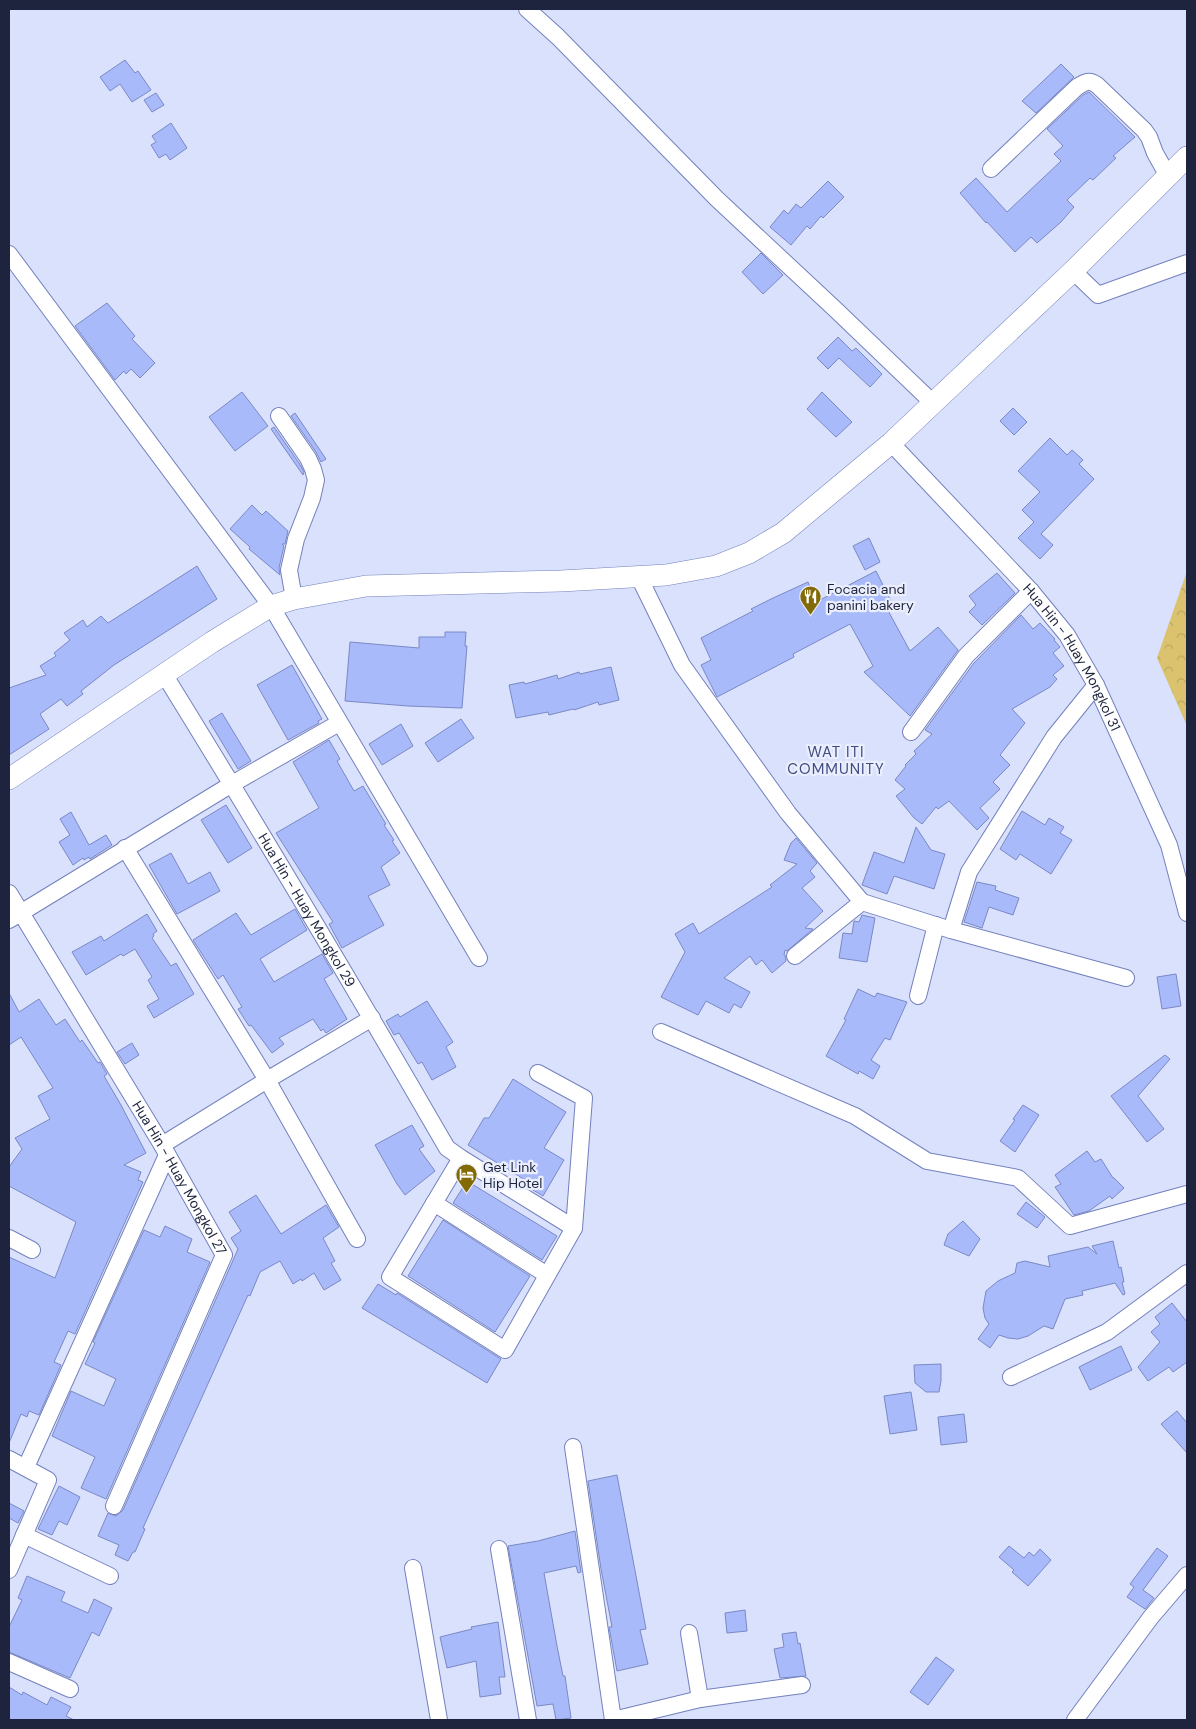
<svg xmlns="http://www.w3.org/2000/svg" width="1196" height="1729" viewBox="0 0 1196 1729" font-family="'DM Sans',sans-serif">
<style>
.forest{fill:url(#forest-crowns)}
.building{fill:#a9bafa;stroke:#7a89c6}
.lines{fill:none;stroke-linecap:round;stroke-linejoin:round}
.minor-casing{stroke:#7381be;stroke-width:18}
.major-casing{stroke:#7381be;stroke-width:22}
.minor{stroke:#fff;stroke-width:16}
.major{stroke:#fff;stroke-width:21}
.labels{text-anchor:middle;dominant-baseline:central;stroke-width:4.5;stroke-linejoin:round;paint-order:stroke}
.poi-label{font-size:14px;fill:#1e243d;stroke:#ebeffd;text-anchor:start}
.street-label{font-size:14px;fill:#1e243d;stroke:#ebeffd}
.neighbourhood-label{font-size:15px;letter-spacing:1px;fill:#404c84;stroke:#ebeffd}
</style>
<defs>
<pattern id="forest-crowns" width="20" height="18" patternUnits="userSpaceOnUse" patternTransform="scale(1.25)"><rect width="20" height="18" fill="#dbc26e"/><path d="M2 6a3 3 0 1 1 6 0M12 15a3 3 0 1 1 6 0" fill="none" stroke="#bca760"/></pattern>
</defs>
<rect width="100%" height="100%" fill="#dae1fc"/>
<!-- forest -->
<path class="forest" d="M1187,571V726L1157,658Z"/>
<!-- building -->
<path class="building" d="M125,60L135,73L138,71L151,90L132,102L120,84L110,91L100,77Z
M1061,64L1074,77L1036,113L1022,101Z
M1089,92L1135,137L1113,156L1116,158L1093,180L1090,178L1067,200L1074,207L1061,222L1037,243L1031,237L1015,252L987,222L986,223L960,193L976,178L1007,212L1061,161L1054,154L1063,146L1047,129L1083,95Z
M156,93L164,105L152,112L144,100Z
M171,123L187,148L170,160L166,154L159,158L151,145L156,142L152,136Z
M828,181L844,197L823,218L821,216L810,229L807,226L791,245L770,227L784,210L788,214L796,204L801,208Z
M761,253L783,275L763,294L742,272Z
M107,303L135,336L132,339L155,363L140,378L131,369L126,374L124,371L115,380L75,326Z
M838,337L852,351L856,348L882,374L870,387L839,358L828,369L817,358Z
M242,392L268,426L235,451L209,417Z
M822,392L852,422L836,437L807,409Z
M1013,408L1027,422L1014,435L1000,421Z
M295,413L326,459L321,462L316,452L291,416Z
M274,427L299,463L304,472L303,475L271,429Z
M1050,438L1067,455L1072,450L1083,460L1079,464L1094,479L1041,534L1053,545L1040,559L1018,538L1034,522L1022,510L1040,492L1018,471Z
M252,505L262,515L266,511L288,531L285,544H282L284,546L279,568L280,575L249,549L250,547L230,529Z
M869,538L880,562L865,570L853,546Z
M197,566L217,599L114,665L81,691L83,694L67,706L61,699L40,714L49,729L9,755V688L46,675L40,666L56,656L54,653L70,640L64,633L73,627L83,620L87,627L101,616L108,623Z
M876,571L892,603L886,607L910,651L938,627L958,650L910,716L864,672L873,666L850,624L793,654L794,657L717,697L701,665L711,660L701,638L753,611L751,609L771,599L808,582L816,602Z
M997,573L1015,593L982,625L969,612L976,605L969,596Z
M1021,615L1033,629L1040,623L1055,639L1054,640L1060,647L1053,653L1064,666L1053,675L1057,679L1050,687L1012,709L1025,723L1000,755L1010,765L993,782L1000,789L980,808L989,818L977,830L949,801L938,809L936,807L922,824L914,818L896,796L905,789L895,780L906,766L905,765L916,754L914,751L932,734L925,730L974,663Z
M445,632H466L465,646H467L462,708L408,706L345,701L350,642L419,648V637H445Z
M292,665L322,719L318,721L319,723L288,740L257,685Z
M611,667L619,700L599,705L598,702L574,710L573,709L549,715L548,712L516,718L509,685L524,682L525,684L557,675L558,679L579,672L580,674Z
M222,713L251,761L238,769L209,721Z
M461,719L474,738L438,762L425,743Z
M401,724L413,746L382,765L369,744Z
M329,740L340,759L337,761L354,791L363,786L386,824L384,825L394,840L392,841L400,853L381,867L390,885L368,896L384,925L342,948L329,924L333,922L276,833L319,808L293,762Z
M226,805L252,848L228,863L201,820Z
M1022,811L1045,825L1049,818L1064,827L1060,833L1072,840L1051,874L1020,854L1016,860L1000,849Z
M71,812L89,845L106,835L112,845L90,859L89,857L84,860L83,858L73,865L59,842L70,835L60,819Z
M916,827L931,850L945,854L934,889L894,876L887,894L862,885L874,852L904,863Z
M796,838L817,863L810,871L815,877L802,888L823,911L805,928L813,929L787,951L785,950L784,955H785L786,961L772,973L762,960L756,965L750,956L724,978L750,992L741,1008L734,1004L729,1013L706,1001L698,1015L661,997L685,952L675,934L693,923L699,934L772,887L770,885L797,864L784,860L791,843Z
M171,853L188,884L210,872L220,891L177,914L149,865Z
M977,882L996,886L995,890L1019,898L1013,915L989,907L982,928L964,922Z
M295,909L307,930L260,959L274,982L322,954L333,973L324,979L347,1019L326,1033L323,1029L321,1031L313,1019L279,1038L284,1044L272,1053L251,1025L249,1026L238,1009L242,1007L223,975L218,979L193,940L236,913L251,935Z
M147,914L157,931L153,934L154,936L152,938L171,966L176,963L194,994L154,1018L147,1006L159,999L148,980L152,977L135,949L123,956L121,954L86,975L72,952L101,936L104,941Z
M862,915L875,918L867,962L839,958L843,933L852,934L854,921L859,922Z
M1176,974L1181,1006L1162,1009L1157,977Z
M858,989L875,997L877,993L907,1002L890,1040L885,1038L871,1060L880,1066L873,1079L859,1071L858,1074L826,1056L846,1020L844,1019Z
M9,993L19,1012L39,999L56,1025L65,1019L80,1042L82,1040L98,1063L100,1062L107,1074L104,1076L121,1105L146,1153L124,1165L141,1172L138,1180L143,1182L75,1334L68,1331L54,1362L61,1365L39,1415L29,1411L27,1417L21,1414L9,1443V1257L55,1278L76,1222L9,1186V1167L22,1149L15,1138L50,1119L38,1096L53,1088L21,1037L9,1045Z
M427,1001L453,1042L446,1047L456,1067L432,1080L422,1062L418,1064L399,1033L394,1035L386,1021L398,1014L400,1017Z
M132,1043L139,1055L125,1064L117,1052Z
M1165,1055L1170,1059L1138,1096L1164,1129L1147,1142L1111,1096Z
M513,1079L566,1112L544,1148L564,1160L543,1196L523,1184L525,1180L468,1145L484,1118H489Z
M1023,1105L1039,1115L1015,1152L1000,1141L1015,1120L1013,1119Z
M412,1125L424,1146L419,1149L435,1171L405,1195L397,1184L375,1145Z
M1087,1151L1095,1162L1101,1159L1113,1178H1114L1124,1188L1112,1199L1110,1196L1089,1211L1074,1215L1055,1187L1061,1184L1055,1175Z
M467,1181L557,1236L542,1260L453,1203Z
M256,1195L281,1234L326,1205L339,1227L323,1238L335,1261L331,1263L341,1280L324,1290L314,1273L302,1281L301,1279L293,1284L280,1261L260,1272L250,1296L248,1295L143,1528L145,1529L135,1552H133L128,1561L115,1555L119,1545L98,1536L108,1513L116,1516L123,1510L238,1249L231,1238L241,1231L229,1212Z
M1026,1202L1045,1217L1037,1228L1017,1214Z
M443,1220L530,1276L495,1332L408,1276Z
M963,1221L980,1239L969,1256L944,1245L948,1234Z
M165,1226L192,1239L187,1252L210,1262L106,1499L81,1488L95,1457L52,1436L71,1391L104,1406L116,1379L85,1364L95,1343L93,1342L144,1230L160,1237Z
M1113,1241L1119,1268L1121,1267L1124,1282H1122L1125,1294L1123,1295L1115,1283L1082,1291L1083,1295L1065,1299L1053,1329L1044,1326L1028,1336L1018,1339L1008,1338L999,1335L990,1348L978,1339L989,1324L985,1318L983,1308L986,1291L998,1281L1015,1273L1017,1263L1025,1261L1050,1267L1048,1256L1088,1247L1097,1254L1092,1246Z
M378,1284L396,1295L397,1293L501,1359L487,1383L362,1308Z
M1172,1303L1187,1322V1362L1173,1372L1169,1367L1148,1381L1138,1367L1160,1342L1151,1332L1160,1324L1155,1317Z
M1121,1346L1132,1370L1090,1390L1079,1367Z
M941,1364V1381L939,1392H926L915,1383L914,1365Z
M911,1392L917,1430L890,1434L884,1396Z
M1177,1411L1187,1423V1453L1161,1424Z
M964,1414L967,1442L941,1445L938,1417Z
M617,1475L646,1629L640,1630L648,1664L617,1671L609,1627H612L601,1569L588,1481Z
M59,1486L80,1497L67,1525L59,1521L52,1535L38,1529Z
M9,1503L24,1511L18,1523L9,1518Z
M575,1531L581,1572L578,1573L576,1566L544,1573L557,1646L563,1676H565L571,1718L556,1720L553,1704L537,1706L508,1546L538,1541Z
M1009,1546L1024,1558L1029,1552L1034,1556L1040,1549L1051,1560L1028,1586L1012,1572L1014,1570L999,1557Z
M1157,1548L1168,1556L1143,1590L1154,1598L1145,1609L1127,1597L1134,1587L1130,1584Z
M27,1576L65,1592L61,1601L88,1613L94,1599L112,1608L99,1636L92,1632L70,1678L9,1652V1627L22,1600L18,1598Z
M745,1610L747,1631L727,1633L725,1613Z
M498,1622L505,1677H499L501,1694L480,1697L476,1661L447,1668L440,1637L472,1629L471,1627Z
M796,1632L798,1644L800,1643L806,1676L780,1678L774,1649L784,1647L782,1634Z
M936,1657L954,1670L928,1705L910,1692Z
M9,1687L22,1695L23,1692L47,1705L51,1697L71,1707L66,1716L74,1720H9Z"/>
<g class="lines">
<defs>
<g id="minor">
<path d="M527,9L558,37L717,199L836,310L933,403"/>
<path d="M991,169L1077,87C1085,82 1089,79 1097,85L1144,130L1149,137L1155,153L1168,176"/>
<path d="M9,254L271,606L479,958"/>
<path d="M1073,271L1098,295L1187,263"/>
<path d="M279,416L308,458L313,469L316,480L312,498L296,539L289,570L294,599"/>
<path id="s1" d="M891,443L1031,591L1067,635L1096,685L1169,845L1187,913"/>
<path d="M639,577L682,665L788,813L862,902L951,930L1126,978"/>
<path id="s2" d="M164,674C261,831 355,989 447,1148L461,1158L574,1228"/>
<path d="M911,732L966,656L1031,591"/>
<path d="M125,848L267,1080L357,1239"/>
<path id="s3" d="M9,893L162,1145L224,1255L114,1506"/>
<path d="M9,920L232,784L339,723"/>
<path d="M951,930L969,872L1054,737L1096,685"/>
<path d="M795,956L862,902"/>
<path d="M918,996L936,925"/>
<path d="M661,1032L855,1116L927,1161L1018,1178L1070,1226L1187,1194"/>
<path d="M162,1145L267,1080L372,1018"/>
<path d="M461,1158L390,1277L505,1350L574,1228L584,1098L538,1073"/>
<path d="M434,1203L547,1275"/>
<path d="M9,1238L32,1250"/>
<path d="M1011,1377L1107,1332L1187,1273"/>
<path d="M573,1447L613,1720"/>
<path d="M9,1459L48,1480L9,1570"/>
<path d="M26,1467L167,1155"/>
<path d="M24,1535L110,1576"/>
<path d="M499,1549L528,1720"/>
<path d="M413,1568L439,1720"/>
<path d="M689,1633L700,1699"/>
<path d="M9,1662L70,1689"/>
<path d="M613,1720L700,1699L802,1685"/>
<path d="M1075,1720L1151,1617L1187,1575"/>
</g>
<path id="major" d="M9,779L212,642L271,606L294,599L366,586L561,581L666,575L716,566L749,553L783,533L891,443L1073,271L1187,157"/>
</defs>
<!-- minor casing -->
<use href="#minor" class="minor-casing"/>
<!-- major casing -->
<use href="#major" class="major-casing"/>
<!-- minor -->
<use href="#minor" class="minor"/>
<!-- major -->
<use href="#major" class="major"/>
</g>
<!-- icons -->
<defs>
<symbol id="restaurant-pin" viewBox="-11 -11 22 30"><path d="M0 17L-7.5 6A9.5 9.5 0 1 1 7.5 6Z" fill="#836a04" stroke="#ebeffd"/><path d="M-5-6h1v4h1v-4h1v4h1v-4h1v5L-1.5 .5V6h-2V.5L-5-1ZM5-6V6H3V1.5H1.5Q1.5-4 5-6Z" fill="#fff"/></symbol>
<symbol id="hotel-pin" viewBox="-11 -11 22 30"><path d="M0 17L-7.5 6A9.5 9.5 0 1 1 7.5 6Z" fill="#836a04" stroke="#ebeffd"/><path d="M-6-4.5h1.5V1H6V5H4.5V3h-9V5H-6ZM-4 0a1.8 1.8 0 1 1 3.6 0ZM.5 0V-2.5h3Q6-2.5 6 0Z" fill="#fff"/></symbol>
</defs>
<g fill-rule="evenodd">
<use href="#restaurant-pin" x="798" y="584" width="25" height="34"/>
<use href="#hotel-pin" x="454" y="1162" width="25" height="34"/>
</g>
<g class="labels">
<!-- poi labels -->
<g class="poi-label">
<text x="827" y="589">Focacia and<tspan x="827" dy="16">panini bakery</tspan></text>
<text x="483" y="1167">Get Link<tspan x="483" dy="16">Hip Hotel</tspan></text>
</g>
<!-- street labels -->
<g class="street-label">
<text stroke="none"><textPath href="#s1" startOffset="282">Hua Hin - Huay Mongkol 31</textPath></text>
<text stroke="none"><textPath href="#s2" startOffset="276">Hua Hin - Huay Mongkol 29</textPath></text>
<text stroke="none"><textPath href="#s3" startOffset="332">Hua Hin - Huay Mongkol 27</textPath></text>
</g>
<!-- neighbourhood labels -->
<g class="neighbourhood-label">
<text x="836" y="752">WAT ITI<tspan x="836" dy="17">COMMUNITY</tspan></text>
</g>
</g>
<!-- border -->
<rect width="1196" height="1729" fill="none" stroke="#1e243d" stroke-width="20"/>
</svg>
